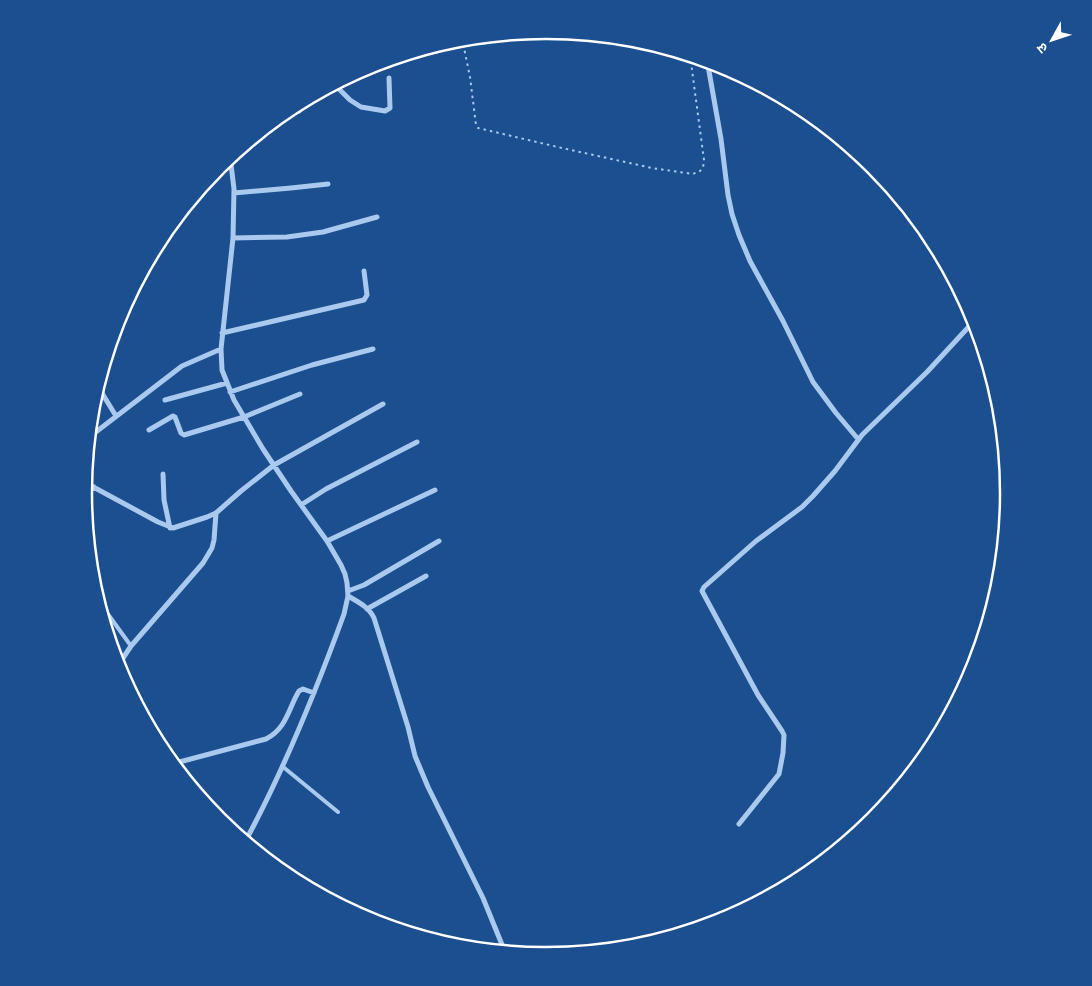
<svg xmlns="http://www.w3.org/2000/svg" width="1092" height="986" viewBox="0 0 1092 986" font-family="Mulish,'Noto Sans Devanagari',sans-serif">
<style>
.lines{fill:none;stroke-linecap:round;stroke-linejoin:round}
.path{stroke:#a9c9ee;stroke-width:2;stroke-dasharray:2.5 4;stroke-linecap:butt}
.lane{stroke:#a9c9ee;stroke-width:4}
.street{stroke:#a9c9ee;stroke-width:5}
.rim{fill:none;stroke:#fff;stroke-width:2.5}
</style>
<rect width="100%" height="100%" fill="#1b4f8f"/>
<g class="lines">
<!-- path -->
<path class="path" d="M462,38L470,77L476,125L478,128L562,148L652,168L693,174L700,171L703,168L704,160L690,55"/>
<!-- lane -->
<path class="lane" d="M97,599L131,646
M282,766L338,812"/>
<!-- street -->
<path class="street" d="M707,60L721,139L728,195L732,214L739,235L750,261L783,321L813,382L836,413L858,439
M334,84L350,100L361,107L385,111L390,108L389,78
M289,108L299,111
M230,156L234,189L233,238L221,349L222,370L234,400L263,449L291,491L327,541L341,565L345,574L347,583L348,596L344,614C316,691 284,770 245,842
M234,193L291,188L328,184
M233,238L287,237L323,232L377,217
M222,333L364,300L367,295L364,271
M97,385L116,416
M230,392L312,365L373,349
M165,400L227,383
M149,430L173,416L175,417L181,433L184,435L244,417L300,394
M88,438L182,366L221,349
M163,474L164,500L170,528
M84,482L158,522L173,528L207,517L216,513L241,491L274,465L383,404
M83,497L94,487
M301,505L326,489L417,442
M327,541L435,490
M348,591L364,585L439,541
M348,596C358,602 369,607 374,618L408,727L415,756L428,787L483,898L505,952
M367,609L426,576
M117,667L131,646L203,563L212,548L214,540L216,513
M172,764L266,739C287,728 288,709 299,691L303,689L314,693
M739,824L779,774L783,753L784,735L782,731L758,695L702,591L704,587L756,541L802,507L813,496L835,471L862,435L927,372L975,320"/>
</g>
<!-- crop -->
<path d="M0 0H1092V986H0ZM92 493a454 454 0 1 1 908 0a454 454 0 1 1-908 0Z" fill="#1b4f8f" fill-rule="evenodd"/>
<path class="rim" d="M92 493a454 454 0 1 1 908 0a454 454 0 1 1-908 0Z"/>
<!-- north arrow -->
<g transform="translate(1052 40) rotate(230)" stroke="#1b4f8f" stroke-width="4" paint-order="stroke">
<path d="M0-4L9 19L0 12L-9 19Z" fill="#ffffff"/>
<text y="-8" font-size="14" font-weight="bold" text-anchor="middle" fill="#ffffff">उ</text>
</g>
</svg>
